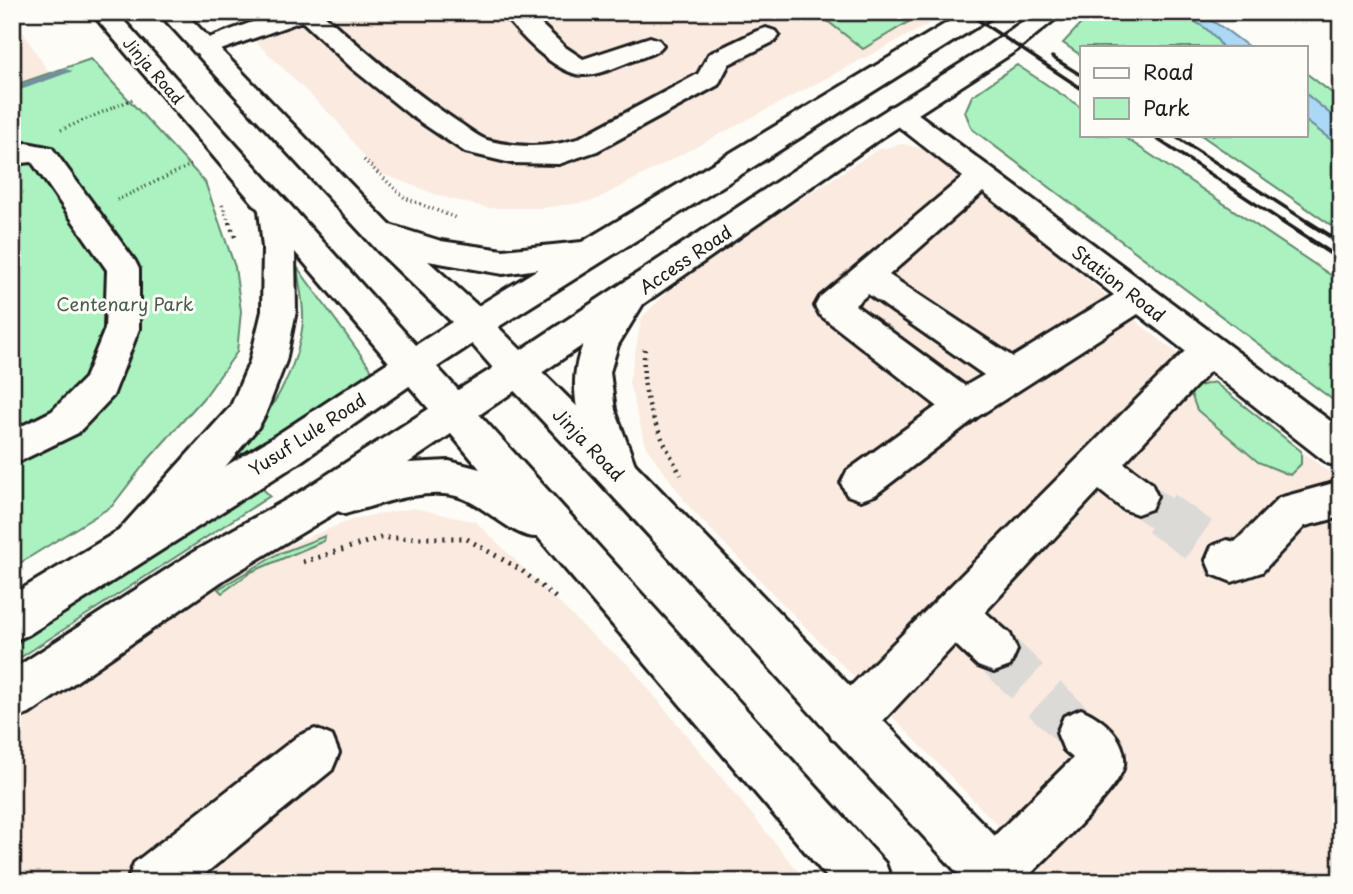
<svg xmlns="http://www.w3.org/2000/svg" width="1353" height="894" viewBox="0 0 1353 894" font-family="'Playpen Sans',sans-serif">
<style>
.built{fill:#faeadf}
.green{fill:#aaf2bf;stroke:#63876e;stroke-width:2}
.water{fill:#aad8f6;stroke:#718d9f;stroke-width:2}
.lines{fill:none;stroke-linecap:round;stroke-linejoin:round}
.stream{fill:#718d9f;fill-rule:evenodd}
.minor-tunnel-far1{stroke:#dbdad6;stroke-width:36;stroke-dasharray:36 18;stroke-linecap:butt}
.minor-tunnel{stroke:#dbdad6;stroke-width:46;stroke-dasharray:46 24;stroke-linecap:butt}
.minor-casing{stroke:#1c1c1c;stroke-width:6}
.major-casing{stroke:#1c1c1c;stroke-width:6}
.highway-casing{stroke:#1c1c1c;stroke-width:6}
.path-far2{stroke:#1c1c1c;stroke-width:3.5;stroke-dasharray:1 3.5;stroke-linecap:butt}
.path-far1{stroke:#1c1c1c;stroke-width:4.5;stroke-dasharray:2 5;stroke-linecap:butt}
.path{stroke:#1c1c1c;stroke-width:5;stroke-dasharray:2 6;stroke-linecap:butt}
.minor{fill:#fdfcf7;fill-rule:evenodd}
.major{fill:#fdfcf7;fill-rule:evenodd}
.highway{fill:#fdfcf7;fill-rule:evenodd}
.rail-far1{stroke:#1c1c1c;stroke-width:3.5}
.rail{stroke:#1c1c1c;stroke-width:5}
.labels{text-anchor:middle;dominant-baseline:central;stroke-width:6;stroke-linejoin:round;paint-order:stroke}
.far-street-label{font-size:16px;fill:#1c1c1c;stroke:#fdfcf7}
.street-label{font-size:18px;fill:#1c1c1c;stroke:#fdfcf7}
.park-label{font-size:18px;fill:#475c4d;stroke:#fdfcf7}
</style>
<rect width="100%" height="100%" fill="#fdfcf7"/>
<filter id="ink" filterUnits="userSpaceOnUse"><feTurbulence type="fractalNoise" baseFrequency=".0143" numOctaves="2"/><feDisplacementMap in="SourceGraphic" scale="14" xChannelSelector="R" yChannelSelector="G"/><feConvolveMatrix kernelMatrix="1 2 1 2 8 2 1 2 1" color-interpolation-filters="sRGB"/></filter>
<g filter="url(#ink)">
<!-- built -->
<path class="built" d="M231,12H914L931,23L593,201L542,208H488L443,197L375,171L337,121L240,26Z
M12,15L49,73L12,86Z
M902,144L930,150L960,171L1142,326L1341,482V882H1053L691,509L646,447L629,383L642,317L686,274L877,150Z
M414,508L476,522L597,640L628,664L807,882H12V724L132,646L241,567L275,550L357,518Z"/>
<!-- green -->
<path class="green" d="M816,12H925L863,49Z
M1092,12C1136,12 1196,2 1222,47H1082V56L1063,43Z
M91,59L205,182L235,267L241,311L237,352L206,395L146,462L112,506L12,568V86Z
M1017,65L1082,108V135H1121L1341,282V406L972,129L965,112L972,96Z
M1306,73L1341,100V123L1306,94Z
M1306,121L1341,147V232L1201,135H1306Z
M297,267L374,373L224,473C258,427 298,380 303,321C304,304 299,284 297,267Z
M1214,382L1301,451V464L1290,475L1258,462L1197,410L1189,389Z
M262,488L270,496L12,663V647Z
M325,536L324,541L251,572L222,593L218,589L278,554Z"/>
<!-- water -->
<path class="water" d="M1169,12C1208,12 1219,25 1249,47H1222C1211,27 1191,18 1169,12Z
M1306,94L1341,123V147L1306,121Z"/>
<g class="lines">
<!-- stream -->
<path class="stream" d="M65,69L73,71L12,93V87Z"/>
<!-- minor-tunnel-far1 -->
<path class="minor-tunnel-far1" d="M1137,496L1164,515"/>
<!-- minor-tunnel -->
<path class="minor-tunnel" d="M1161,513L1227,560
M994,650L1081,733"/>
<defs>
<path id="minor" d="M280,12H321C364,51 407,88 455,120C465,126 476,136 487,140C516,148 549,148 577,139L698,74L709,54L757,31L766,28L775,31L779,36L775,41L729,64L718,85L597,151L559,164L511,163L465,152L410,115L353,69L302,21L204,56L195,53L191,48L195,43Z
M502,12H528L565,47L583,59L650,37L659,40L663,45C656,55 640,57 629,62C616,67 597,76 582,75C555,73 517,33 502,12Z
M938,12H968L980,22L977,27C963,31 947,24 938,12Z
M899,105L909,107L1341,429V467L1327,463L1210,371L1124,463L1151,483L1157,496L1151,509L1137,514L1123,509L1099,490L985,612L1010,634L1017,650L1010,666L994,672L978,666L955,644L866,739L849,746L832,739L825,722L832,705L1185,351L1138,314L977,417L875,495L861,500L847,495L841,483L847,471L937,406L820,315L815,306L820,297L963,177L889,119L885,113L889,107ZM983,192L1114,295L1013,357L889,275ZM868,294L984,375L965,386L855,305Z
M27,143L52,148L135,261L139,269V329L113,396L78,433L12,465V431L52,411L85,378L105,329L107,270L32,162L12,164V146Z
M1341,481V517L1305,526L1262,572L1232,582L1212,574L1206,560L1212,546L1227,540L1235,542L1279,498Z
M1081,709C1102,718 1127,738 1124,765C1120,791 1044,859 1023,882H971L968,874L975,855L1073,758L1064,750L1057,733L1064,716Z
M315,729L332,736L339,753L332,770L195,882H127L134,863L298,736Z"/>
<path id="major" d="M412,351L425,355L430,365L425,375L297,464L28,635L12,641V595L269,440L399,355Z
M518,357L531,361L632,461L1021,863L1028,882H966C811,716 661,545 505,381L500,371L505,361Z
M454,397L467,401L885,863L892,882H831L538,537C515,539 485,506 462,498C430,485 377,505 345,514L338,511L225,579L29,714L12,720V670L195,551L302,491L441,401ZM451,434L480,469L449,461L408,463Z"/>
<path id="highway" d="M91,12H116L416,345L452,322L378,251L158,12H184L390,225L441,241L503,250L582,242L965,12H995L992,17L498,327L521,350L861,126L976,54L1036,12H1064L1017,50L881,138L643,304L618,345L610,372L615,410L638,473L632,485L618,490L604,485C584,444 563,389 583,345L467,423L454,427L441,423L295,252L296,311L286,361L265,415L259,426L150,557L135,562L120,557L114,543L120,529L231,406L250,361L262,311L263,248L259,210ZM428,261L503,274L538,269L478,306ZM472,344L493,368L458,390L437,367Z"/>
</defs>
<!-- minor casing -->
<use href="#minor" class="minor-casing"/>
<!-- major casing -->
<use href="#major" class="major-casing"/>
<!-- highway casing -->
<use href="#highway" class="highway-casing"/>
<!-- path-far2 -->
<path class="path-far2" d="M61,12L70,22
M61,130L133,99
M364,160L405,198L456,218
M117,200L191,165
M222,205L230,224"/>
<!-- path-far1 -->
<path class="path-far1" d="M229,222L236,239
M645,349C638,397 659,434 681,475"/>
<!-- path -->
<path class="path" d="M303,562L380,538H465L521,570L556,598"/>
<!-- minor -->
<use href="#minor" class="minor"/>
<!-- major -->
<use href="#major" class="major"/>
<!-- highway -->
<use href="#highway" class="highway"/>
<!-- rail-far1 -->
<path class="rail-far1" d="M966,12L1082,89
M1052,57L1082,76
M1151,135L1286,224
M1173,135L1311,224"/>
<!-- rail -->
<path class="rail" d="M1283,222L1341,260
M1308,222L1341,243"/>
</g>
</g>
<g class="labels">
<!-- far-street labels -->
<g class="far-street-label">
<text transform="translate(154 70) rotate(49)">Jinja Road</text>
</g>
<!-- street labels -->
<g class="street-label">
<text transform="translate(685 259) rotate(-34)">Access Road</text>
<text transform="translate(1119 283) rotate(38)">Station Road</text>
<text transform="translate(307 434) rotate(-33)">Yusuf Lule Road</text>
<text transform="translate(589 444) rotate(46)">Jinja Road</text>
</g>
<!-- park labels -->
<g class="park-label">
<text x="125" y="303">Centenary Park</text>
</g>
</g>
<!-- margin -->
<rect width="1353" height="894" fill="none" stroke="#fdfcf7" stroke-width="42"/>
<rect x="21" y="21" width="1311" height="852" fill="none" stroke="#1c1c1c" stroke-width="2.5" filter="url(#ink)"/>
<!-- legend -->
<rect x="1080" y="46" width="228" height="91" fill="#fdfcf7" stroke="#a3a29f" stroke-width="2"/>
<rect x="1094" y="68" width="35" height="10" fill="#fdfcf7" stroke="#a3a29f" stroke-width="2"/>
<text x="1143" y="80" font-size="21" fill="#1c1c1c">Road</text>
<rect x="1094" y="98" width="35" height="21" fill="#aaf2bf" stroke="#a3a29f" stroke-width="2"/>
<text x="1143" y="116" font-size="21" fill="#1c1c1c">Park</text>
</svg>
